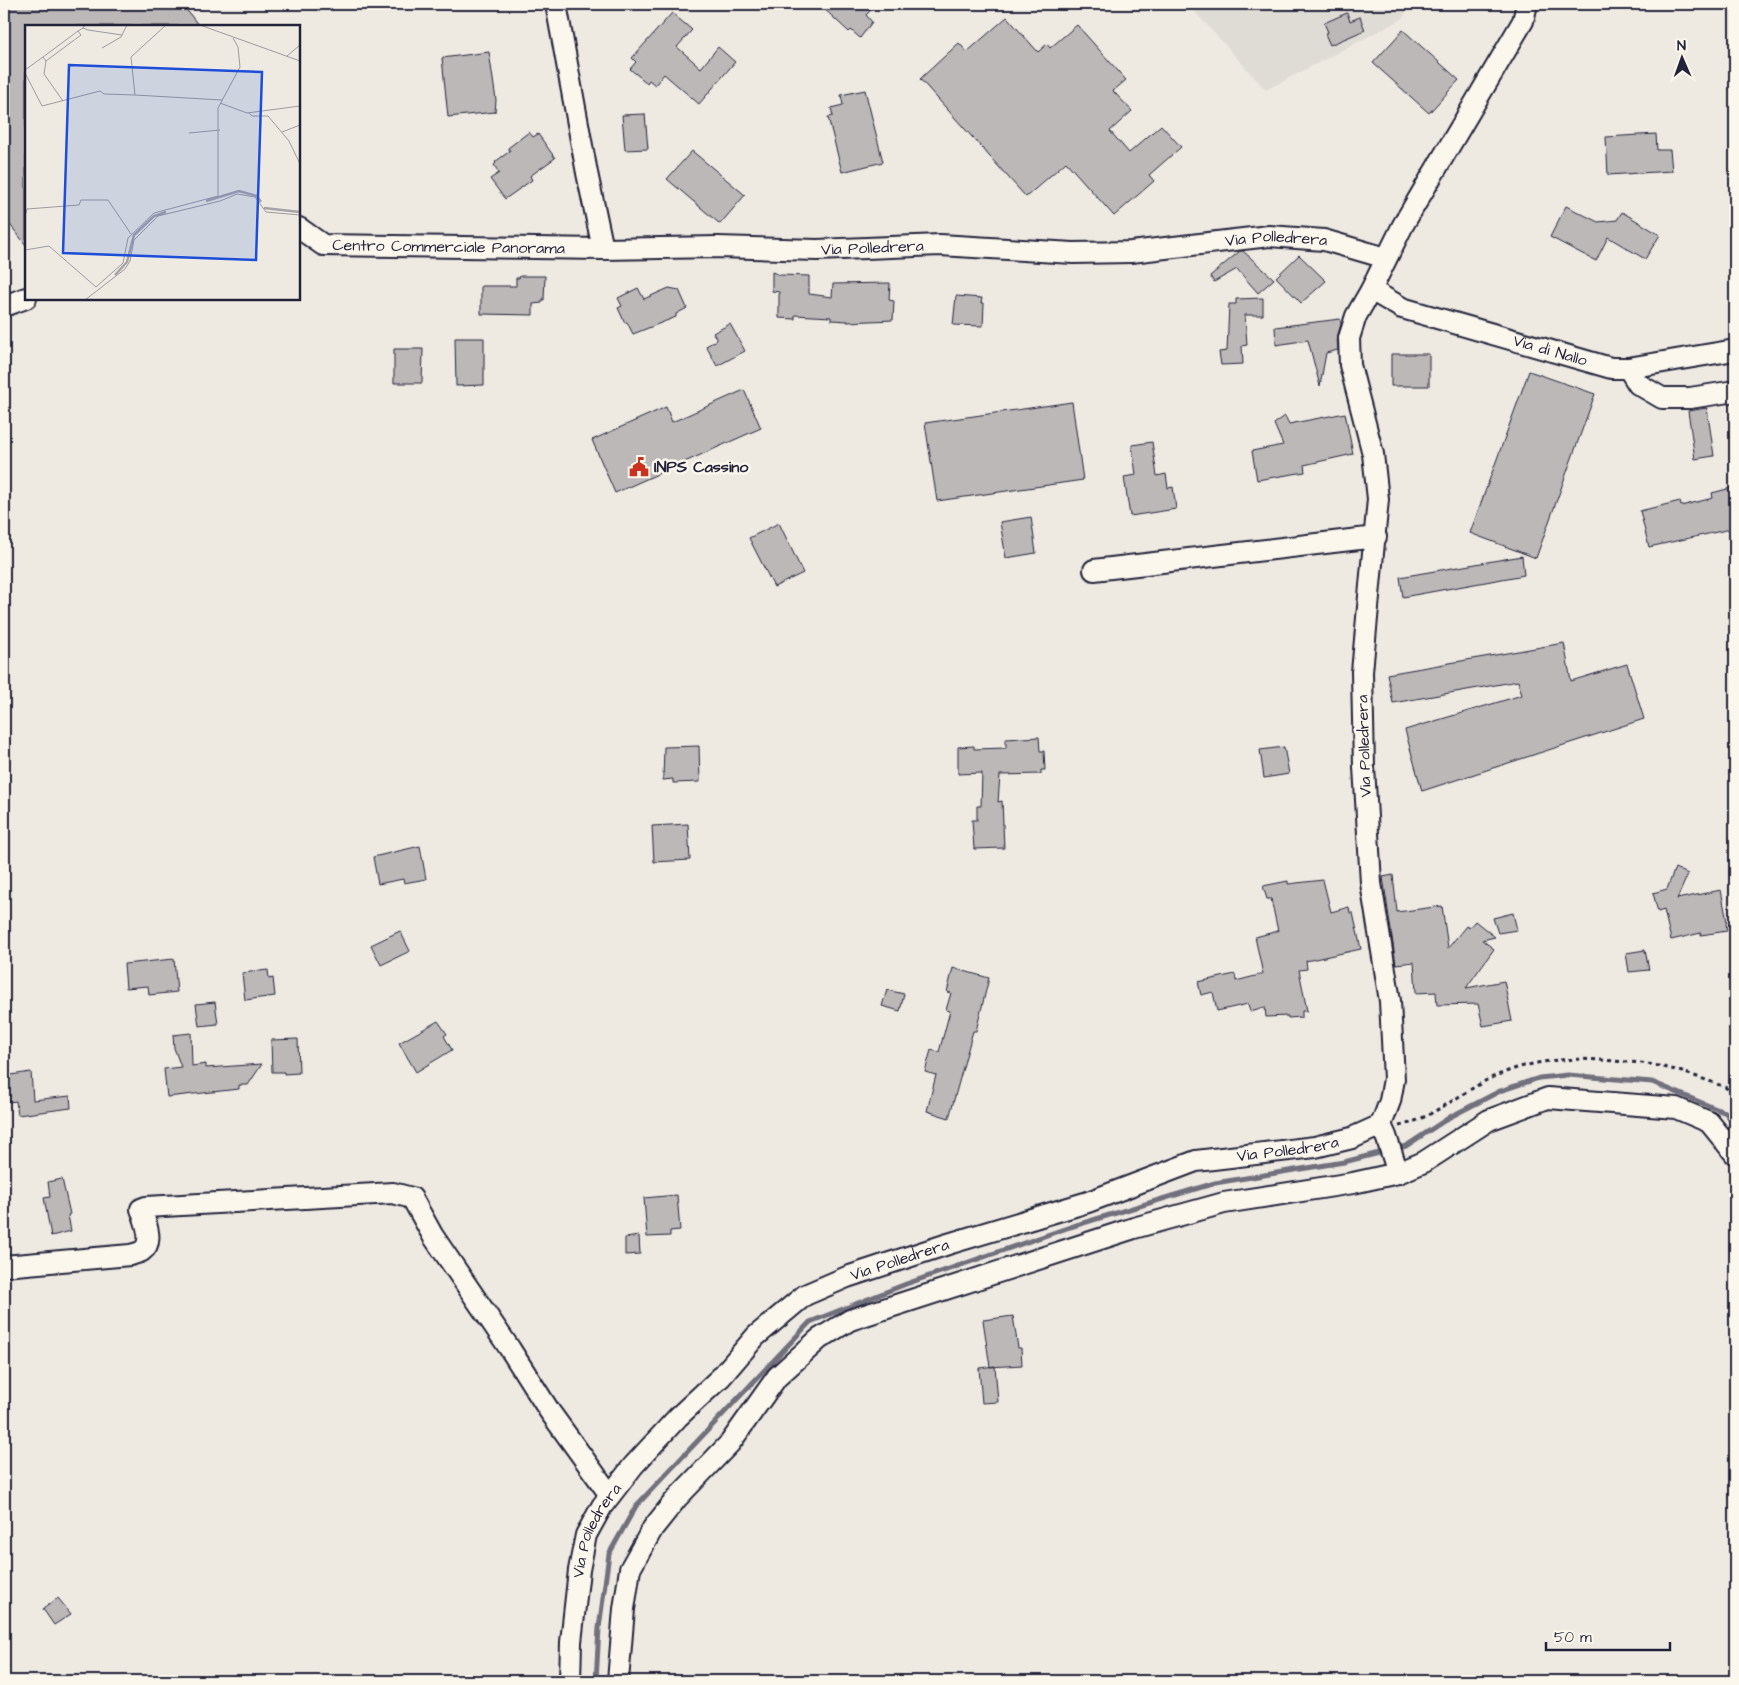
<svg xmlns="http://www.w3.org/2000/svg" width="1739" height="1685" viewBox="0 0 1739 1685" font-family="'Architects Daughter',sans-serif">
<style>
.built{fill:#dfdbd5}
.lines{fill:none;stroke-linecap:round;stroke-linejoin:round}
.stream{stroke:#716f7c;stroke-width:5}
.building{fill:#bcb8b8;stroke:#22223b}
.minor-casing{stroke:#22223b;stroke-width:24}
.path{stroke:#22223b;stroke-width:3;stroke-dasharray:4 4;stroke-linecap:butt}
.minor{stroke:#fbf7ec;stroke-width:20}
.labels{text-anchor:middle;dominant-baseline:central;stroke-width:5;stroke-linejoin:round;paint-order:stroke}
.street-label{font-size:16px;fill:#22223b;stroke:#fbf7ec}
.poi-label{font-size:16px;font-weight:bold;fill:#22223b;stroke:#fbf7ec;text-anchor:start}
.inset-river{fill:none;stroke:#a6a3a7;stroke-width:2.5}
.inset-road{fill:none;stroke:#9c9a9f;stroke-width:1}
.view{fill:#1d4ed8;fill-opacity:0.15;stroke:#1d4ed8;stroke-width:2.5}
.inset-edge{fill:none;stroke:#22223b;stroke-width:2.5}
</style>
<rect width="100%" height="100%" fill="#eeeae2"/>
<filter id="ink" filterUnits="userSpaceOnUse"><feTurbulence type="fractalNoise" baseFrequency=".02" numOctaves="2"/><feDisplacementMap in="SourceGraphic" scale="10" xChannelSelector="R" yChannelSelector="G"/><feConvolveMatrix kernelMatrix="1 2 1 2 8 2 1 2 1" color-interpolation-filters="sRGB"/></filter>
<g filter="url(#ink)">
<!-- built -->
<path class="built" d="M1188,4H1411L1402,19L1266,90Z"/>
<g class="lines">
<!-- stream -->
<path class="stream" d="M1395,1149L1406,1146L1450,1117L1500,1091L1539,1078L1568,1075L1652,1082L1726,1113L1735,1127
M596,1681L599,1628L609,1554L636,1506L810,1322L906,1284L1070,1227L1215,1183L1344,1162L1387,1151"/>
</g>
<!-- building -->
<path class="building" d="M4,4H182L199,26H26V245L4,217Z
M819,4H865L871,10L866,15L872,22L860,38L851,30L849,32Z
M672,13L692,30L677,47L701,68L718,47L735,62L699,104L664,74L655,85L649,80L647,83L630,69L636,62L632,58Z
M1347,13L1350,21L1360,17L1365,30L1330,45L1325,34L1328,32L1324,23Z
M1007,17L1038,52L1047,44L1050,48L1077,25L1126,80L1113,91L1132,111L1110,131L1129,153L1161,125L1181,147L1149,175L1154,181L1114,216L1066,162L1026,197L920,79L959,43L967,52Z
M1403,30L1459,80L1429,113L1373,63Z
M489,52L496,100L495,112L448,117L442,58Z
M865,90L883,162L842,172L828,117L833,116L831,108L843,105L841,95Z
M645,114L648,149L625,150L622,115Z
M529,132L533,137L538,134L555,158L530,176L532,180L505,199L490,179L499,173L494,165L496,163L495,162L510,151L508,148Z
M1656,134L1657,150H1670L1672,171L1608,175L1606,137Z
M692,151L745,195L720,224L667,179Z
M1566,206L1598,222L1617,220L1622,212L1660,235L1645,259L1608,237L1596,261L1550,237Z
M1240,251H1243L1274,279L1258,293L1237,269L1214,282L1210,276Z
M1299,255L1326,281L1301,303L1276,277Z
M772,272L780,275L809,276V294L832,297L833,284L890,283L889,300L894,301L893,320L847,322L848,321L831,320V317L795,315V319L779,318V292L772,291Z
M520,276H545L544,300H542V303L533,304V315L481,314V286H516V278H519Z
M638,288L644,299L669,288L679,290L687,308L676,314V317L633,334L627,322L625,323L618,308L622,306L618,298Z
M956,296L982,298L981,303H984L983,326L953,325Z
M1263,298V315H1245L1247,345L1242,346L1243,364L1221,365L1219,352L1227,351L1229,304H1236V299Z
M1340,319L1341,324L1337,338L1338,350L1326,353L1320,386L1308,340L1276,345L1275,327Z
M730,324L745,351L717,366L706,346L717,340L713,333Z
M455,338H484V385L456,386Z
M394,349H423L422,383H394Z
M1391,354H1429V386H1391Z
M1529,371L1595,394L1536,558L1470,533Z
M744,390L761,428L615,493L592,440L666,407L672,422Z
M1072,402L1083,480L937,501L925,423Z
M1707,408L1714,456L1695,459L1688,411Z
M1345,413L1353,454L1304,465L1305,472L1257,480L1252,451L1283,445L1274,424L1285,416L1289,424Z
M1152,442L1157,476L1166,474L1168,488L1173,487L1176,509L1130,516L1124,477L1136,475L1132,445Z
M1735,487V528L1649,547L1640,511L1680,501L1681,506L1713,498L1712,493Z
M1031,517L1036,553L1006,558L1000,522Z
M779,523L803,573L774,587L749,538Z
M1522,556L1524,575L1403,597L1400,577Z
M1564,643L1571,681L1627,664L1644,719L1422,791L1405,730L1522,695L1518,681L1393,703L1387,674Z
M1039,737L1040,751H1044L1045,770H1041V774L1000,775L998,802L1002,801L1004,848L974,849L972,820H977V806H981L982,773L958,774V747L974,746V749L1006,748V739Z
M699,746L700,782L673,783V779L663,780L664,747Z
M1284,747L1289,774L1264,778L1260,750Z
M688,824L690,860L654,862L652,826Z
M420,846L426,879L404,883L403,879L378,884L373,857Z
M1675,868L1688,874L1677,899L1721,890L1727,922L1726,923L1727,931L1701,935V933L1671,940L1664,910L1658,912L1653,893L1667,889Z
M1393,875L1397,912L1442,906L1448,948L1466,926L1469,928L1475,921L1495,937L1482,940L1494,949L1466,988L1504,981L1512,1021L1483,1026L1478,1004L1437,1005L1436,992L1416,993L1414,962L1396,964L1383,877Z
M1323,880L1331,912L1349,907L1350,913H1353L1361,949L1306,961L1307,969L1299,970L1307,1011H1302V1017L1288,1018V1016L1266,1017L1265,1007L1250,1011L1248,1004L1217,1011L1213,992L1201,995L1198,982L1235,974L1236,981L1263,974L1255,937L1278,931L1271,899H1267L1263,886L1288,881V884Z
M1513,913L1517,930L1498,933L1493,918Z
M400,931L410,951L381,965L371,945Z
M1645,950L1649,970L1629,972L1626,953Z
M174,959L177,992L149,995L148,986L126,988L124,964Z
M953,968L989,978L976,1031H973L949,1118L927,1111L936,1075L925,1072L931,1050L939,1052L950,1011L946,1010L951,993L947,992Z
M268,970L269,979L273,978L275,996L245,1000L242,973Z
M887,990L904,994L900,1011L882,1006Z
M215,1002L218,1024L199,1026L196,1004Z
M438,1021L447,1034L444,1036L452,1050L416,1072L399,1043Z
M191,1033L192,1066L206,1064V1068L262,1064L248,1085H239V1089L167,1097L164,1069L181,1067L174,1048L173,1035Z
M298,1039L299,1073L284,1074V1072H272L271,1040Z
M31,1072L33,1100L70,1096L71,1108L18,1115L16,1101L9,1102V1099L4,1100V1076Z
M62,1179L70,1214L68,1215L71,1231L51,1236L44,1198L50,1197L48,1182Z
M677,1195L680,1230L670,1231V1236L647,1237L644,1198Z
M639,1236L640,1254L625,1255V1238Z
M1013,1316L1018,1348H1021L1022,1365L990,1367L983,1320Z
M995,1366L998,1402L982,1403L979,1368Z
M58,1598L71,1614L54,1625L43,1609Z"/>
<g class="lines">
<defs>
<g id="minor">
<path id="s1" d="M556,4L587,173L603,249L718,247L817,250L940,245L1073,253L1131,252L1269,236L1324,240L1386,258"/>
<path id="s2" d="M299,228L323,245L603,249"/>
<path id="s3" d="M1371,290L1402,308L1611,368H1628L1735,350"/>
<path d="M4,306L26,298"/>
<path d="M1628,368L1638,384L1662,398H1690L1735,391"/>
<path d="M1094,570L1376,537"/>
<path d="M1381,1125L1386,1136L1398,1173"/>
<path d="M4,1266L130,1255C133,1254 139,1253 142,1251C155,1242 145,1221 141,1209L146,1207L393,1193L412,1198L433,1236L510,1349L550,1412L610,1495"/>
<path id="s4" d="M570,1681L571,1642L579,1570L586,1535L602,1506L633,1466L678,1417L721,1377L756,1336L805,1295L847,1277L948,1244L1088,1202L1196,1161L1315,1147L1352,1138L1381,1125L1390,1101L1394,1079L1390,1001L1371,883L1364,767L1362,672L1378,499L1373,454L1350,365L1349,338L1356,316L1371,290L1403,225L1523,21L1527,4"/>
<path d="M618,1681L624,1609L630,1569L653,1528L677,1498L730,1443L777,1377L819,1339L850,1320L1134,1228L1224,1203L1353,1183L1398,1173L1424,1162L1489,1120L1548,1098L1676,1108L1709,1122L1735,1154"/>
</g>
</defs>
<!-- minor casing -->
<use href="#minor" class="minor-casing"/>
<!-- path -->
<path class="path" d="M1399,1126C1426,1121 1462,1093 1487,1080C1530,1059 1567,1057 1614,1061C1625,1062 1637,1062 1648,1064C1674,1068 1701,1078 1725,1087L1735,1095"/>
<!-- minor -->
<use href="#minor" class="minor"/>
</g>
</g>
<!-- icons -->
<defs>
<symbol id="civic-bare" viewBox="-9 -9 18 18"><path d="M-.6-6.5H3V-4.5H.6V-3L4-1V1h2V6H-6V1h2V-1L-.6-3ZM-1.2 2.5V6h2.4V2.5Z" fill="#c8321e" stroke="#fbf7ec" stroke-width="2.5" paint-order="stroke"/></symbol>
</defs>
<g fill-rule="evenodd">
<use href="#civic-bare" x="625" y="453" width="28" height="28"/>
</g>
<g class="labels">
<!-- street labels -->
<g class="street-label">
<text stroke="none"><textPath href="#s1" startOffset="924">Via Polledrera</textPath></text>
<text stroke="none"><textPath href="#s2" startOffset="155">Centro Commerciale Panorama</textPath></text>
<text stroke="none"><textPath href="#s1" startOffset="519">Via Polledrera</textPath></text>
<text stroke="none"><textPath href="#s3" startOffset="190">Via di Nallo</textPath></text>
<text transform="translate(1364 746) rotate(-92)">Via Polledrera</text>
<text stroke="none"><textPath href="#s4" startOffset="980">Via Polledrera</textPath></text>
<text stroke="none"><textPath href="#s4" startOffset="575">Via Polledrera</textPath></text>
<text stroke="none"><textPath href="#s4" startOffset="155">Via Polledrera</textPath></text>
</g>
<!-- poi labels -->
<g class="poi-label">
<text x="654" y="467">INPS Cassino</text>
</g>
</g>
<!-- overview -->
<g transform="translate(25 25)">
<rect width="275" height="275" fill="#eeeae2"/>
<path class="inset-river" d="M181,176L214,166L232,171L236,177M239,183L275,187M90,250L102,237L109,210L129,191L141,187"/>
<path class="inset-road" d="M60,0L58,3L63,5L97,10M141,0L106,32L110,70L197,75M175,0L275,36M53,6L56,10L21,36L18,32L53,6L58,3M77,23L96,12L102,0M262,31L275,20M21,36L19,49L38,76M0,45L18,32M0,48L17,81L75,66L79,69L110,70M195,78L222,88L275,81M224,88L227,91H243L264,116L275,139M257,107L275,100M164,108L195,105M193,171V83L215,42L213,22L208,13M0,191L2,184L54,180L56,175H83L106,209M0,225L24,221L71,262M71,262L98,238L103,213L129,188L193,171M60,275L100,244L105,236L109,215L133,191L195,176L212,169L230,172L241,187L275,190"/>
<path class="view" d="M44,40L237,47L231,235L38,228Z"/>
<rect width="275" height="275" class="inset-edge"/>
</g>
<!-- margin -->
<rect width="1739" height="1685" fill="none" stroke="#fbf7ec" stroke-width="20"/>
<rect x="10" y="10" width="1719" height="1665" fill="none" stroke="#22223b" stroke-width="2" filter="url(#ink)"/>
<!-- north arrow -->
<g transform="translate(1682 58) rotate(358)" stroke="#fbf7ec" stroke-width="4" paint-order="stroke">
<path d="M0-4L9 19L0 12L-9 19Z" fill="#22223b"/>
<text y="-8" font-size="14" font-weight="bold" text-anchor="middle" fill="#22223b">N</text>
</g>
<!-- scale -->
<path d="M1546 1642v8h124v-8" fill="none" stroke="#22223b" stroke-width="2.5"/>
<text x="1554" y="1642" font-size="15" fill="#22223b" stroke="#fbf7ec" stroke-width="4" paint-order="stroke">50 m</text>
</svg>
